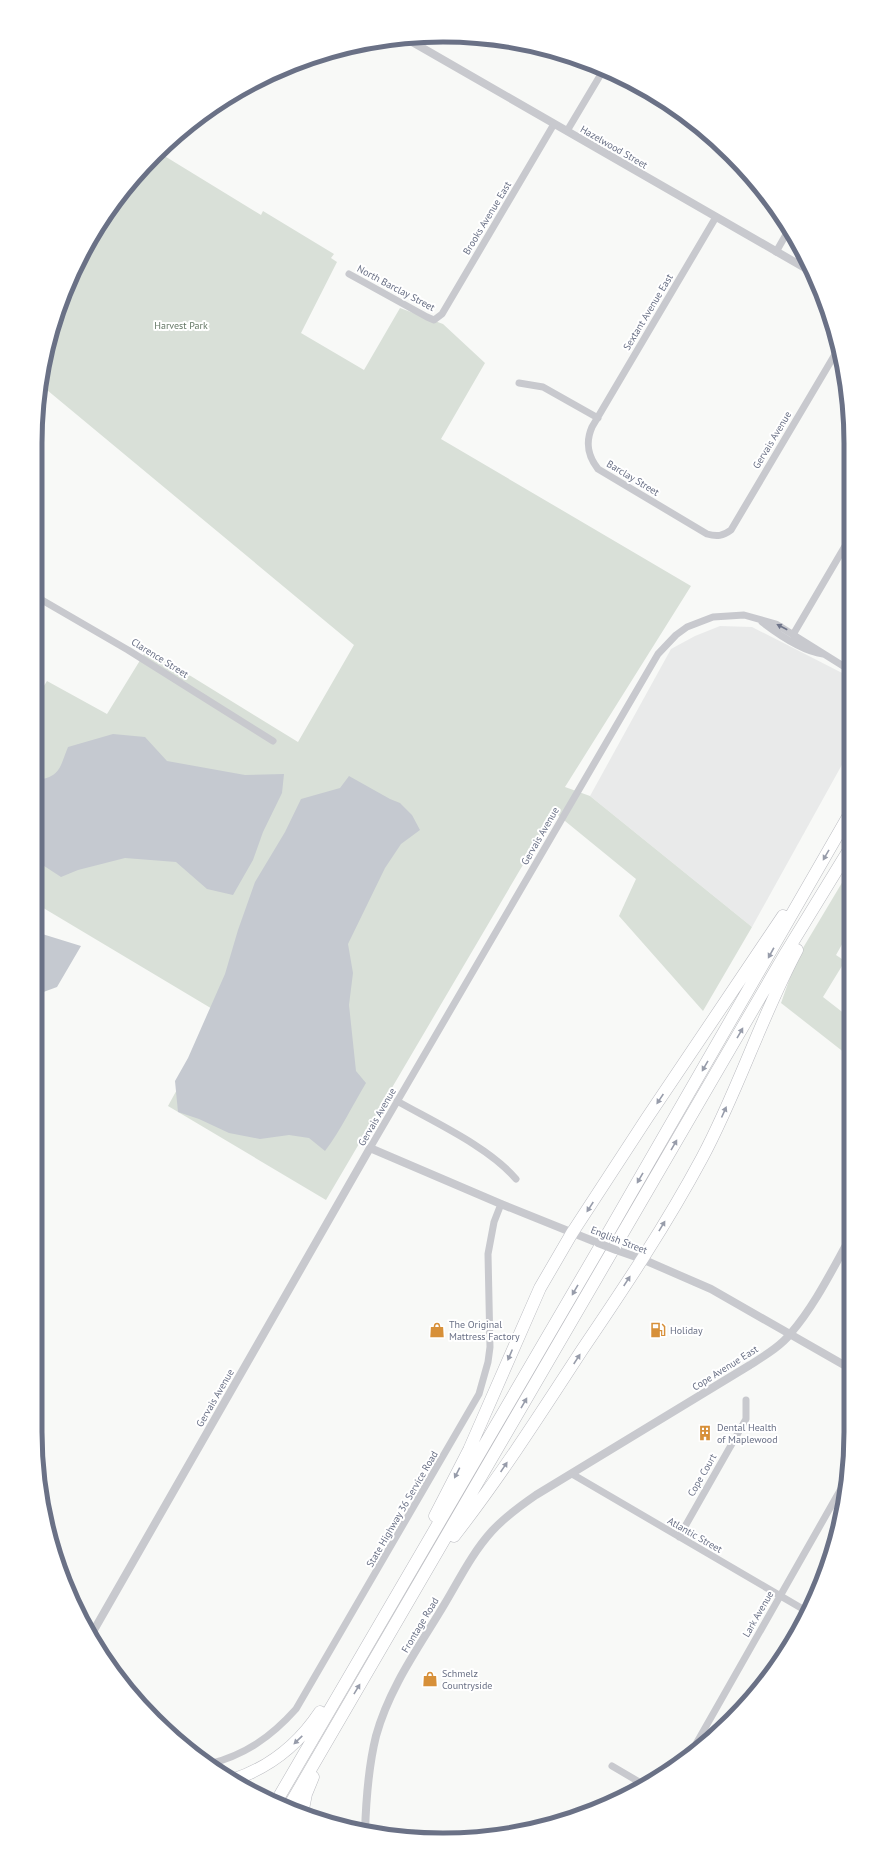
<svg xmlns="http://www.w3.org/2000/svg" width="886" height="1875" viewBox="0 0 886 1875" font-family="'PT Sans',sans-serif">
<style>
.built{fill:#e9eaea}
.green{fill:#d9e0d8}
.water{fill:#c5c9d0}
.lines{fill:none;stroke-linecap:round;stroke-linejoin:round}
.motorway-casing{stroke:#babbc0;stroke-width:13}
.minor{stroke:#c8c9ce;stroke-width:7}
.tertiary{stroke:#c8c9ce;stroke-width:8}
.motorway{stroke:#fff;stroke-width:12}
.tertiary-bridge{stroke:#c8c9ce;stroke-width:8}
.oneway{fill:#6f758a}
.oneway2{fill:#979caa}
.labels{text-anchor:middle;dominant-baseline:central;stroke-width:4;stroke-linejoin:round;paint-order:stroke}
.street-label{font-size:10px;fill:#6a7186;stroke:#fff}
.park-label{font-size:10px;fill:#657866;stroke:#fff}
.poi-label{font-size:10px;fill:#6a7186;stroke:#fff;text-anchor:start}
.rim{fill:none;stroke:#6a7186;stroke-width:5}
</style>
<rect width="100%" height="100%" fill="#f8f9f7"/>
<!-- built -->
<path class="built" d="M720,626L752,627L848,676L849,752L752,927L590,796L671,649L695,636Z"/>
<!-- green -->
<path class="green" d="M158,152L261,215L263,211L334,254L331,258L337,262L301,333L364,370L400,308L443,324L485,363L441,439L691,586L565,787L590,796L752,927L703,1011L619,916L636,879L554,812L326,1200L168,1106L219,1013L35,903V700L47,681L107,714L147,649L298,742L354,645L41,385C48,311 87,237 134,180C141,170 149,159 158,152Z
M849,871V932L836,955L845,961L823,997L850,1018V1057L781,1003L797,958Z"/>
<!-- water -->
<path class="water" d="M113,734L145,737L167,761L245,775L284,774L282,793L263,832L253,860L233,895L207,889L176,862L125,858L78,870L61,877L35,860V781C61,776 59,769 68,747Z
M349,776L390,799L400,803L412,815L420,830L401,844L385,868L348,944L353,973L349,1005L356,1071L366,1083C352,1106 341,1130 325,1151L309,1138L289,1135L260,1139L229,1133L199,1119L178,1112L175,1081L188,1058L225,974L238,930L255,882L285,832L301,799L340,788Z
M39,933L81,946L57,987L38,994L35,992V934Z"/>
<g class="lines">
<defs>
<path id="motorway" d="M435,1516L469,1450L540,1288L572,1233L647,1118L783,916
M454,1536C500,1477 541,1413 582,1350C624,1288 666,1225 702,1158C738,1091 761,1017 797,950
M232,1780C269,1768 298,1745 320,1712
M276,1802L611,1228L849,815
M288,1808L784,956L849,850
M302,1814L306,1794L313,1777"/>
</defs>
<!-- motorway casing -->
<use href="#motorway" class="motorway-casing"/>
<!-- minor -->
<path class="minor" d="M567,131L604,69
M716,217L592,427C585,443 588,456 598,469L707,534C717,537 723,536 731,530L837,351
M776,252L788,231
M349,274L427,317L434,320L442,314L554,124
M519,383L543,387L598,418
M35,596L128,650L273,741
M762,622C779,635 802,651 823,654
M794,633L848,541
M397,1101C434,1122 489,1147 516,1179
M370,1148L658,654L676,635L687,627L713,617L744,615L776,624L848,669
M572,1474L808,1612
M679,1537L746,1419V1400
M688,1758L846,1480
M209,1764C245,1755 271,1737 296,1709L479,1394L488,1362L490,1347L488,1254L494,1222L501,1204
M612,1766L646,1786"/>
<!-- tertiary -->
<path class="tertiary" d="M407,39L812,272
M616,1250L642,1259L711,1289L851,1369
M90,1637L370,1148L501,1204L598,1243
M365,1832C366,1800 368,1768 376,1736C389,1688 419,1647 444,1605C459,1580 472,1553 492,1531C505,1517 520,1506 536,1495L750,1365C764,1356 781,1346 791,1333C815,1305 832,1270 850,1238"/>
<!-- motorway -->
<use href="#motorway" class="motorway"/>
<!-- tertiary-bridge -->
<path class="tertiary-bridge" d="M598,1243L616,1250"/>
</g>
<!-- one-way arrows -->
<defs><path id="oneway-solid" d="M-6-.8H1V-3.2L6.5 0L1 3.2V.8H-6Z"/></defs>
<use class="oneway" href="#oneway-solid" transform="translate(782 627) rotate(-152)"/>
<g class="oneway2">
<use href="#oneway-solid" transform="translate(826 855) rotate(120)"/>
<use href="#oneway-solid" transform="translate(771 953) rotate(119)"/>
<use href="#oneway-solid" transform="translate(740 1033) rotate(-60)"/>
<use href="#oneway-solid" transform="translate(705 1066) rotate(120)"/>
<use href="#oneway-solid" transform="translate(660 1099) rotate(124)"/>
<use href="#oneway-solid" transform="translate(724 1112) rotate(-66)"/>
<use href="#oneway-solid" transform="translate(674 1145) rotate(-60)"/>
<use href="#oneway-solid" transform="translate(640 1178) rotate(120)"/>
<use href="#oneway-solid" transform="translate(590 1207) rotate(123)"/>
<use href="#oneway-solid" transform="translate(662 1226) rotate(-59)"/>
<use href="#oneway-solid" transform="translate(627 1281) rotate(-57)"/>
<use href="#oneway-solid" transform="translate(575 1290) rotate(120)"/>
<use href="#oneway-solid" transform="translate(510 1355) rotate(113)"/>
<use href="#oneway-solid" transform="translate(577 1359) rotate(-57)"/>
<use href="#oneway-solid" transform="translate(524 1403) rotate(-60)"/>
<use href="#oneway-solid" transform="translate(504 1467) rotate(-56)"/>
<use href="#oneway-solid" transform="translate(457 1473) rotate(117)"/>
<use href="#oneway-solid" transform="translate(357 1689) rotate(-59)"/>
<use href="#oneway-solid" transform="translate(298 1740) rotate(136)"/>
</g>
<!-- icons -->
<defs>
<symbol id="shop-bare" viewBox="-9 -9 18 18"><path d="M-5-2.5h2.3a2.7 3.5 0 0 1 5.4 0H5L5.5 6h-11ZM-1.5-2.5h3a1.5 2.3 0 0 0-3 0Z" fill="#d79039" stroke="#fff" stroke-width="2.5" paint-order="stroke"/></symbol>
<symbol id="fuel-bare" viewBox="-9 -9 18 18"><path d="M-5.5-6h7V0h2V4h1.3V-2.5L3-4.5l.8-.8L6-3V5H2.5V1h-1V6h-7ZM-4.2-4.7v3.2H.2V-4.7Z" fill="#d79039" stroke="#fff" stroke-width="2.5" paint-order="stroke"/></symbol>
<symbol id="building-bare" viewBox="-9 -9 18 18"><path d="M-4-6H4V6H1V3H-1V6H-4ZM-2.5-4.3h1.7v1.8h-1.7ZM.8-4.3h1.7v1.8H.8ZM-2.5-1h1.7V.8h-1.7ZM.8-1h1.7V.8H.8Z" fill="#d79039" stroke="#fff" stroke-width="2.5" paint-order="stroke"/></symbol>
</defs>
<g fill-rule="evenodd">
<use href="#shop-bare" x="426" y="1319" width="22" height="22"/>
<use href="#fuel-bare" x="647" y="1319" width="22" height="22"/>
<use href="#building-bare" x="694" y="1422" width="22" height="22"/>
<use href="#shop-bare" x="419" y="1668" width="22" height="22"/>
</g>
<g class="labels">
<!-- street labels -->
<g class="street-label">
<text transform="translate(614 147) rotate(30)">Hazelwood Street</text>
<text transform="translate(487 218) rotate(-59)">Brooks Avenue East</text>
<text transform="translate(396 288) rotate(28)">North Barclay Street</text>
<text transform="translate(648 312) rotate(-59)">Sextant Avenue East</text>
<text transform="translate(772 440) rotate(-59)">Gervais Avenue</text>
<text transform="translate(633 478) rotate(31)">Barclay Street</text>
<text transform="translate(160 658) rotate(32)">Clarence Street</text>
<text transform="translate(540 836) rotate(-60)">Gervais Avenue</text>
<text transform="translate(377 1117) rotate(-60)">Gervais Avenue</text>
<text transform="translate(619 1240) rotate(21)">English Street</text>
<text transform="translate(725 1368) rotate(-32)">Cope Avenue East</text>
<text transform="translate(215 1398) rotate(-60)">Gervais Avenue</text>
<text transform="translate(702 1475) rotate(-60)">Cope Court</text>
<text transform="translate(402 1509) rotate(-60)">State Highway 36 Service Road</text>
<text transform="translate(695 1535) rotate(30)">Atlantic Street</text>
<text transform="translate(758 1614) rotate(-60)">Lark Avenue</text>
<text transform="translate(420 1625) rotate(-59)">Frontage Road</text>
</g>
<!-- park labels -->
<g class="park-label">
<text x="181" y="325">Harvest Park</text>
</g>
<!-- poi labels -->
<g class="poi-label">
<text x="449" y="1324">The Original<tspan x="449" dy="12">Mattress Factory</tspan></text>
<text x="670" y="1330">Holiday</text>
<text x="717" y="1427">Dental Health<tspan x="717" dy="12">of Maplewood</tspan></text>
<text x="442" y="1673">Schmelz<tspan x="442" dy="12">Countryside</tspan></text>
</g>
</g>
<!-- crop -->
<path d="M0 0H886V1875H0ZM443 42H443A401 401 0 0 1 844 443V1432A401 401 0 0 1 443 1833H443A401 401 0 0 1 42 1432V443A401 401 0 0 1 443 42Z" fill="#fff" fill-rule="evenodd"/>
<path class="rim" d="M443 42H443A401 401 0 0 1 844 443V1432A401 401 0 0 1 443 1833H443A401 401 0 0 1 42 1432V443A401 401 0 0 1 443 42Z"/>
</svg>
